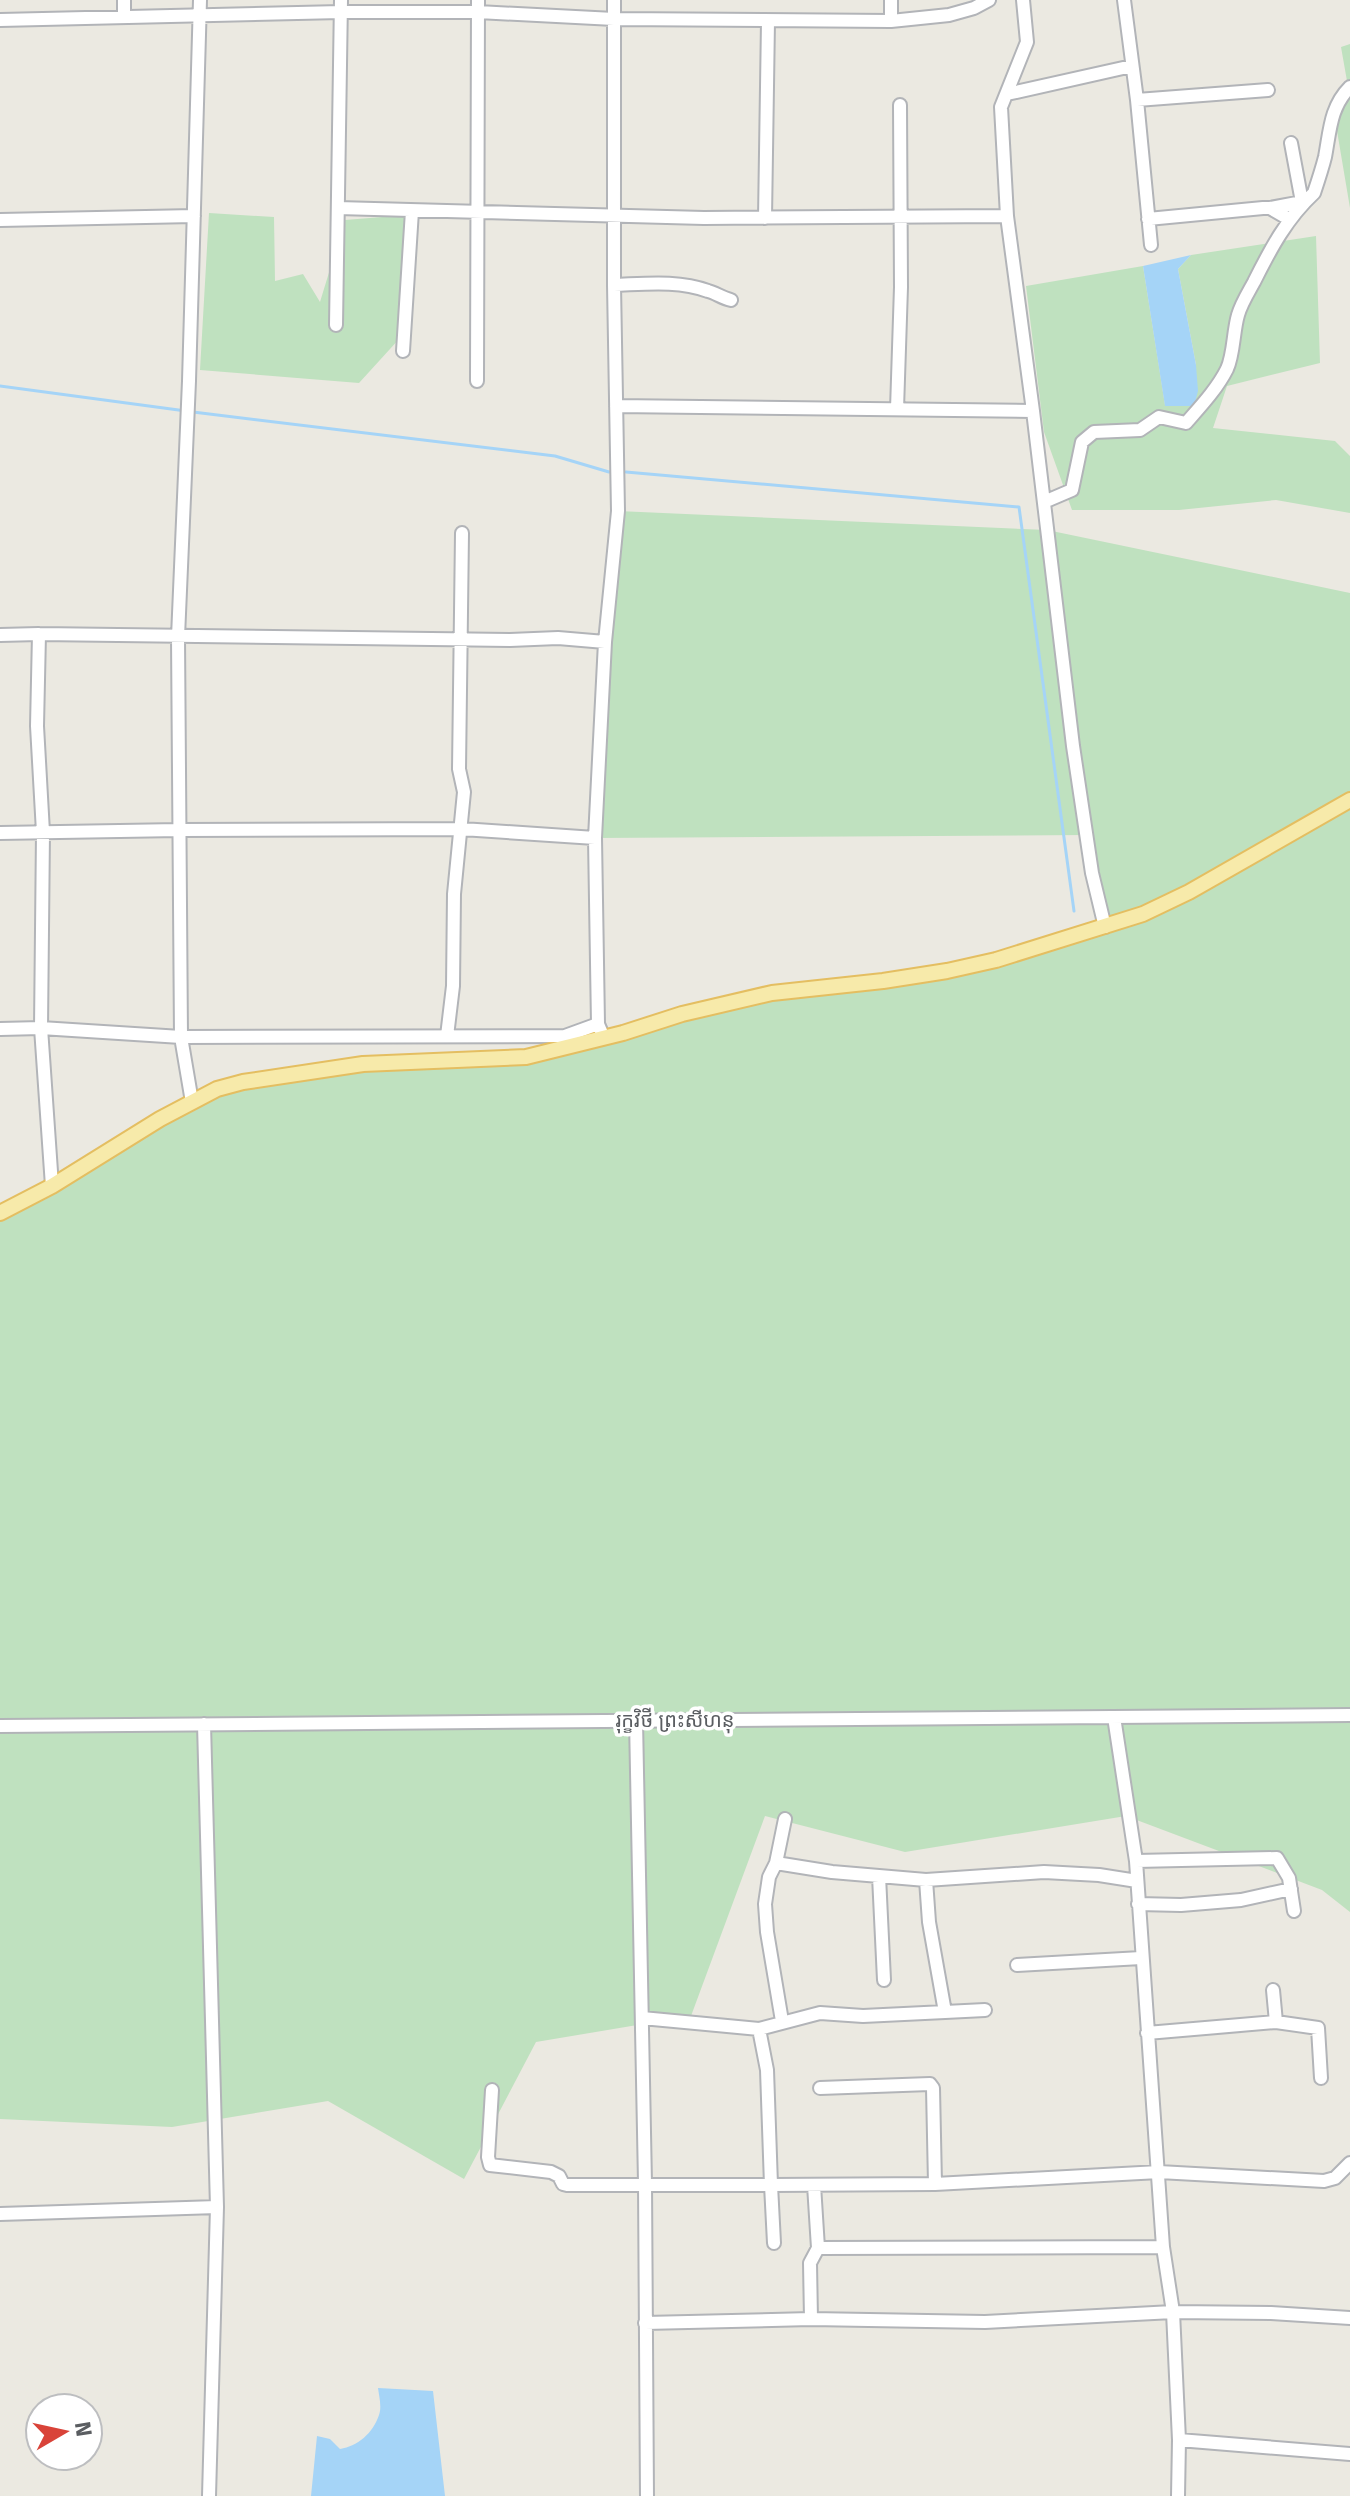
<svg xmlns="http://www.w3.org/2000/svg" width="1350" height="2496" viewBox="0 0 1350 2496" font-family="'Fira Sans','Noto Sans Khmer',sans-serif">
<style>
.green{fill:#bfe1bf}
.water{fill:#a5d4f7}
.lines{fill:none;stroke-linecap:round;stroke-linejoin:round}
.stream{stroke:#a5d4f7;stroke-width:3}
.minor-casing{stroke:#b2b4b8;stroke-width:16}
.major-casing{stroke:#e4be61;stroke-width:18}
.minor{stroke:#fff;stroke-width:12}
.major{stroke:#f7eaaa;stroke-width:14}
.labels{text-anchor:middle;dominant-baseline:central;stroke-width:7;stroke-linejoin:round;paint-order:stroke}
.street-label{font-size:20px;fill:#5a5d61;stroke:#fff}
</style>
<rect width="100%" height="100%" fill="#ebe9e1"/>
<!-- green -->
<path class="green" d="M1350,44V208L1335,119L1350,98L1341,47Z
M209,213L274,217L275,281L303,274L320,302L345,220L407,215L400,338L359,383L200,370Z
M1316,236L1320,363L1227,386L1213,428L1335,441L1350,456V513L1276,500L1179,510H1072L1044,432L1026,286L1143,266L1165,405L1196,365L1178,269L1191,255Z
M618,511L1047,530L1350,593V1912L1322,1890L1126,1816L905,1852L765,1816L691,2016L536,2042L464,2179L328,2101L172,2127L0,2119V1213L217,1089L363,1064L526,1057L772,993L883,981L1105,927L1086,835L595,838Z"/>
<!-- water -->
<path class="water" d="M1191,255L1178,269L1196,365L1198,391L1194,406H1165L1143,266Z
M378,2388L433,2391L445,2496H311L317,2436L330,2439L340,2449C358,2446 373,2433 379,2415C382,2407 379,2396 378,2388Z"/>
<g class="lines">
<!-- stream -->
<path class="stream" d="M0,386L186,411
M193,412L555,456L609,472
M626,472L1019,507L1074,911"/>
<defs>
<path id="minor" d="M1023,0L1027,42L1001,107L1007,216L1033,411L1073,746L1092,873L1105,927
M1124,0L1137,100L1151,245
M124,17V0
M0,20L341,12H478L614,19L891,21L949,15L974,8L989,0
M891,21V0
M1007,94L1132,66
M1137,100L1268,90
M338,208L704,218L1007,216
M1270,208L1302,202L1291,143
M765,218L768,21
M1148,219L1263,208H1270L1289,219
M0,220L194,216
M614,285C645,284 678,280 708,291C716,293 722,298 731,300
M336,325L341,0
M403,351L412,211
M477,381L478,0
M616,406L1033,411
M897,409L901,287L900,105
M1044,502L1072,490L1082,442L1094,432L1140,430L1159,417L1186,423C1200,407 1217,389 1227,369C1234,354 1233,332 1238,315C1241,304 1248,293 1254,282C1271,248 1287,218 1314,193C1318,181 1322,169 1325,157C1330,131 1330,107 1350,87
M39,634L37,726L43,832L41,1028L52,1186
M0,635L39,634L510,640L558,638L605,642
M0,833L179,830L462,829L595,838
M0,1029L41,1028L181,1037L565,1036L598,1024
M447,1036L453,986L454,894L464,792L459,769L462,533
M604,1038L598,1024L595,838L605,642L618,511L614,285V0
M192,1102L181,1037L178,637L189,381L200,0
M1114,1717L1136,1861L1163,2247L1173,2312L1179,2440L1178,2496
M636,1720L645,2183L647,2496
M204,1724L217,2207L209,2496
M0,1726L1350,1715
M1136,1861L1277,1858L1289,1878L1294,1911
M776,1863L832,1872L926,1880
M879,1876L884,1980
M1138,1904L1181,1905L1241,1900L1291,1889
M1017,1965L1141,1958
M945,2012L985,2010
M642,2018L759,2029L767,2070L771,2185L935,2184L1159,2172L1324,2181L1335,2178L1350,2163
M782,2021L767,1932L765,1904L769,1877L776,1863L785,1819
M1276,2022L1318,2028L1321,2078
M759,2029L820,2013L863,2016L945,2012L929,1922L926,1880L1044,1872L1099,1875L1137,1881
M1147,2033L1276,2022L1273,1990
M820,2088L930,2084L933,2088L935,2184
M492,2090L488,2157L490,2165L551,2172L559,2176L563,2184L567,2185H771L774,2243
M0,2214L217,2207
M818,2248L1163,2247
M811,2319L810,2263L818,2248L814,2185
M645,2323L811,2319L985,2322L1173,2312L1271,2313L1350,2318
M1179,2440L1350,2454"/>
<path id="major" d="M0,1213L52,1186L160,1119L217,1089L243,1082L363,1064L526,1057L623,1033L682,1014L772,993L883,981L947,971L996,960L1143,914L1189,892L1350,800"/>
</defs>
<!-- minor casing -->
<use href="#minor" class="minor-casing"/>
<!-- major casing -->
<use href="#major" class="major-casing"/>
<!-- minor -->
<use href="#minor" class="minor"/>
<!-- major -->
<use href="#major" class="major"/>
</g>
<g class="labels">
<!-- street labels -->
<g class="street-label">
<text x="675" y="1720">រុក្ខវិថី ព្រះសីហនុ</text>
</g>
</g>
<!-- north arrow -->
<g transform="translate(64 2432) rotate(81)"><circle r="38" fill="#ffffff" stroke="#bdbec0" stroke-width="2"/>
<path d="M0-6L14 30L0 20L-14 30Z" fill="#d94339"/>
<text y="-12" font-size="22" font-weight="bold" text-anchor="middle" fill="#5a5d61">N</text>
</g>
</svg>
